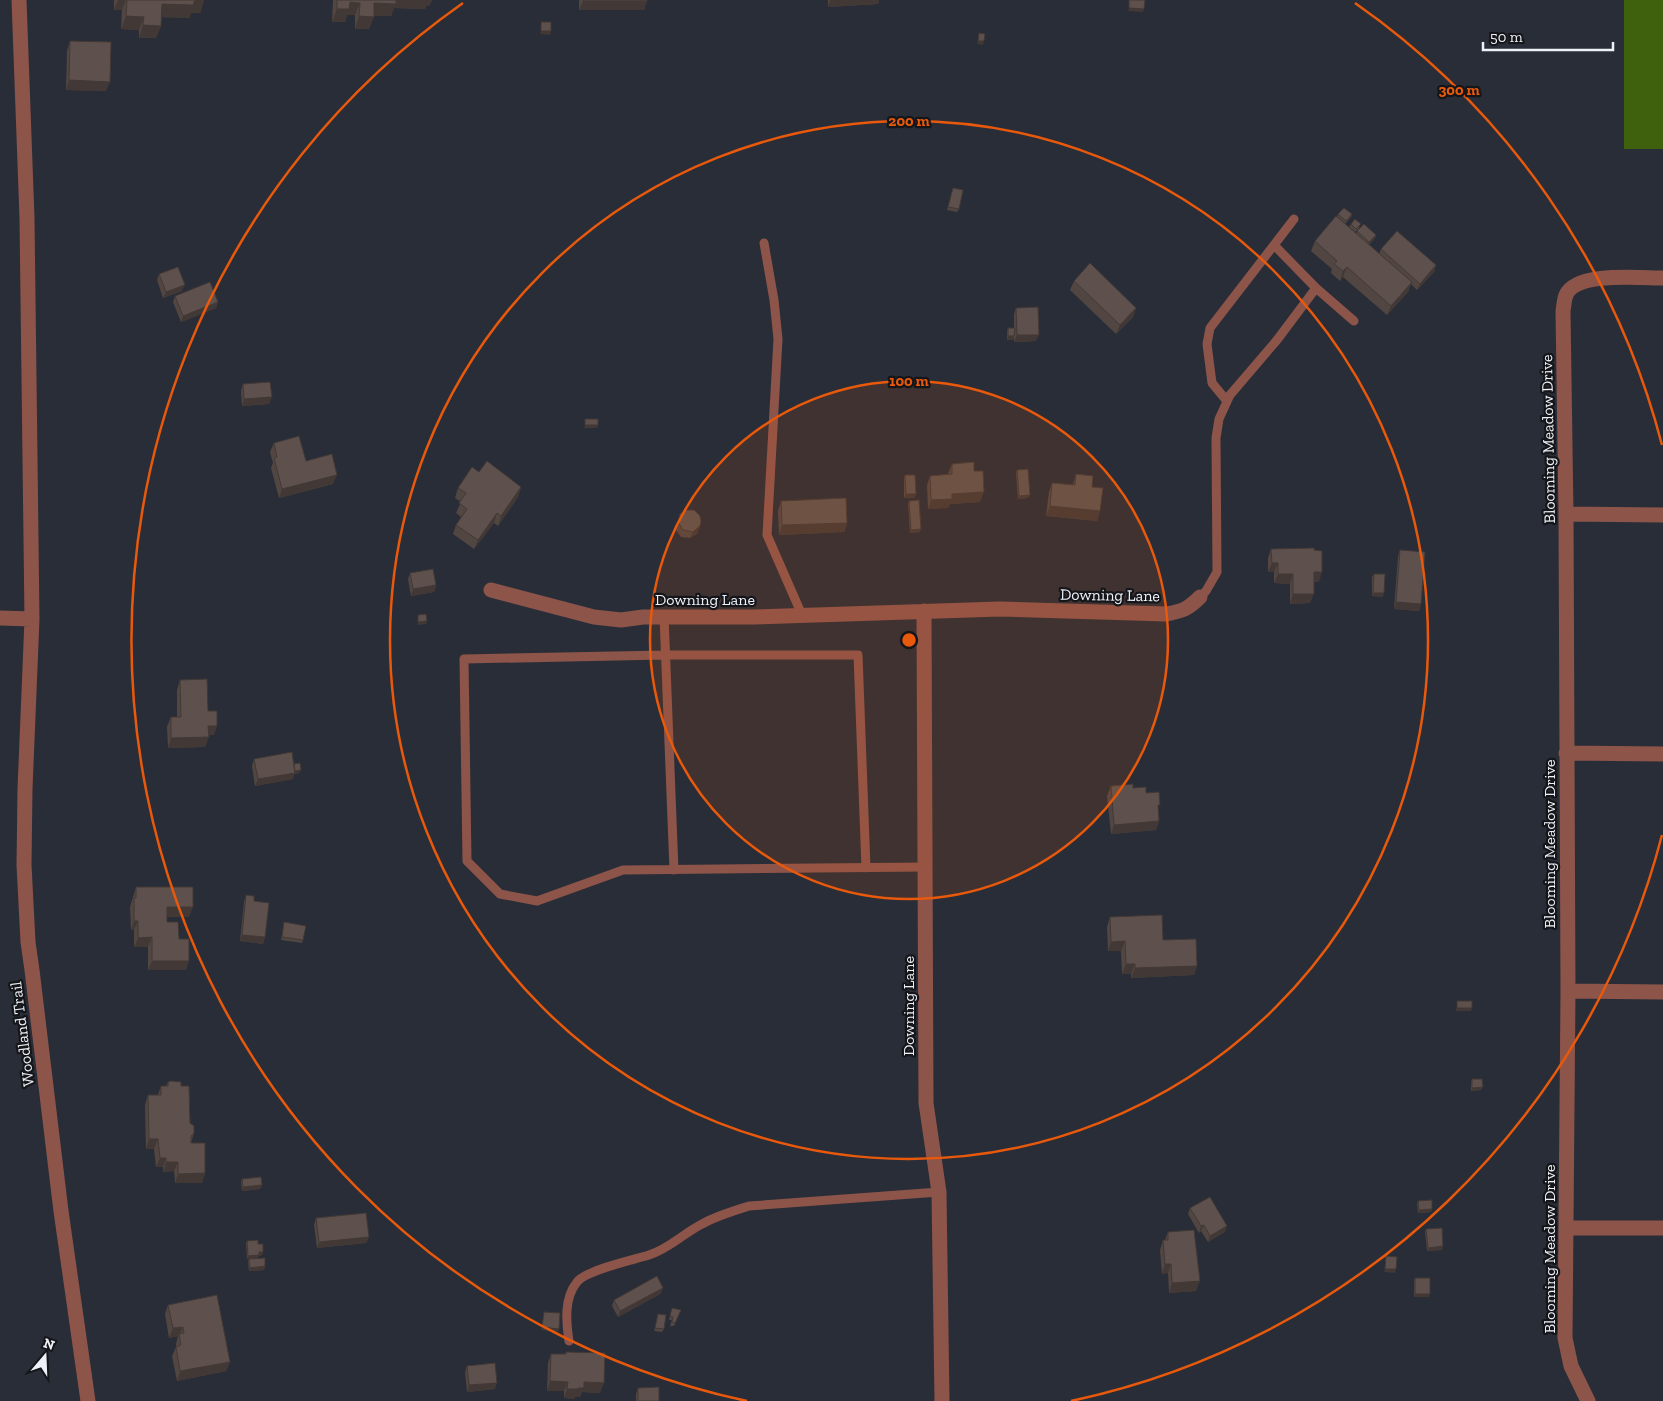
<svg xmlns="http://www.w3.org/2000/svg" width="1663" height="1401" viewBox="0 0 1663 1401" font-family="'Zilla Slab',serif">
<style>
.forest{fill:#3f610e}
.lines{fill:none;stroke-linecap:round;stroke-linejoin:round}
.lane{stroke:#8d544a;stroke-width:9}
.street{stroke:#8d544a;stroke-width:15}
.wall{fill:#514642}
.shaded-wall{fill:#423936}
.building{fill:#5e514d;stroke:#423936}
.ring{fill:none;stroke:#e8590c;stroke-width:2.5}
.labels{text-anchor:middle;dominant-baseline:central;stroke-width:4.5;stroke-linejoin:round;paint-order:stroke}
.street-label{font-size:16px;fill:#eef1f8;stroke:#14161a}
.centre{fill:#e8590c;stroke:#14161a;stroke-width:2.5}
.ring-label{font-size:15px;text-anchor:middle;font-weight:bold;fill:#e8590c;stroke:#14161a;stroke-width:4.5;stroke-linejoin:round;paint-order:stroke}
</style>
<rect width="100%" height="100%" fill="#292d37"/>
<!-- forest -->
<path class="forest" d="M1624,0H1663V149H1624Z"/>
<g class="lines">
<!-- lane -->
<path class="lane" d="M764,243L774,300L778,339L767,535L802,615
M1274,245L1294,219
M1316,288L1354,321
M1200,597L1206,591L1217,572L1216,438L1219,419L1230,395L1277,340L1316,288L1274,245L1210,328L1207,344L1212,383L1227,401
M664,616L674,870
M866,868L858,655H665L464,659L467,861L500,894L537,901L623,870L925,867
M569,1341C566,1321 564,1298 577,1282C586,1270 633,1260 649,1255C669,1249 684,1233 702,1224C716,1216 733,1211 749,1206L939,1192"/>
<!-- street -->
<path class="street" d="M19,0L27,218L32,619L25,789L24,865L28,942L32,970L61,1211L88,1401
M1566,514L1663,515
M491,590L594,617L621,620L643,617H753L1000,609L1166,614C1183,611 1188,609 1200,597
M924,611L926,1103L939,1192L942,1401
M0,618L32,619
M1566,753L1663,754
M1568,991L1663,992
M1566,1228H1663
M1588,1401L1571,1366L1565,1338L1568,991L1566,514L1563,311C1564,306 1564,300 1566,295C1576,271 1641,278 1663,278"/>
</g>
<!-- wall -->
<path class="wall" d="M114,0H204L200,13H191L189,18L161,17V26L156,38H139V30L121,29L122,10H114Z
M333,0H432L429,6H426L425,9L394,8L391,16H374L369,29H355V15H347L345,22H332Z
M579,0H647L644,10H579Z
M828,0H879L878,4L828,7Z
M70,41L106,91L66,90L67,51Z
M953,188L959,209L957,212L947,210Z
M1338,214H1352L1351,217L1345,224L1356,234L1357,231L1376,235L1375,238L1369,245L1379,254L1381,249L1436,265L1434,272L1417,290L1411,284L1408,292L1387,315L1343,277L1340,281L1331,273L1332,269L1311,251L1315,241L1337,217Z
M1351,224L1360,227L1355,232L1349,227Z
M159,274L182,291L163,298L157,280Z
M1074,281L1136,308L1133,317L1116,334L1070,290Z
M175,296L218,302L216,308L181,322L173,302Z
M1016,308L1036,341L1014,342V337L1013,340H1007V331L1008,328H1014V314Z
M243,384L269,404L242,406L241,391Z
M274,443L306,461L333,484L279,498L271,468L273,463L270,452Z
M952,464L974,471L980,502L950,504L948,508L928,509L927,485L930,476L948,474Z
M1017,470L1028,498L1018,499L1016,474Z
M479,472L521,487L518,497L498,526L494,523L474,549L453,534L456,525L461,517L456,513L461,502L455,498L458,488Z
M1076,474L1092,487L1100,511L1097,521L1046,516L1049,492L1052,483L1073,485Z
M905,475L916,494L914,498H904V478Z
M781,501L847,523L844,532L779,535L778,511Z
M909,501L920,532L910,533L908,504Z
M680,514L698,533L690,538L681,537L675,529Z
M1271,549L1314,550L1319,582H1314L1310,603L1290,604V584L1274,583V572H1268V558Z
M1400,550L1421,604L1419,611L1394,609L1398,556Z
M410,573L436,585L434,592L411,596L408,579Z
M1374,574L1383,597L1372,596V577Z
M180,680L208,711L214,735H209L205,747L168,748L167,727L171,717H177V690Z
M254,759L294,764L299,773L294,774L293,779L255,786L252,766Z
M1111,786L1133,788L1146,793L1158,811L1159,821L1156,830L1111,834L1107,796Z
M136,887L189,917H167V922L179,939L186,970H148V947H134V930H131L130,907Z
M246,895L254,901L265,937L263,944L240,941L244,902Z
M1110,917L1163,940L1197,966L1194,975L1131,978V974H1122L1121,951H1108L1107,927Z
M284,922L303,940L302,943L281,940Z
M1472,1079L1483,1087L1481,1090L1471,1091V1083Z
M168,1082L181,1086L190,1123L194,1133L191,1143L205,1173L202,1183H175L174,1171L163,1172V1167H156L154,1149H146L145,1105L148,1095H158L161,1086H166Z
M242,1179L262,1185L260,1189L242,1191L241,1182Z
M1418,1201L1432,1209L1431,1212L1418,1213L1417,1204Z
M1190,1208L1225,1232L1208,1242L1201,1231L1199,1233L1188,1214Z
M316,1218L369,1237L366,1243L317,1248L314,1225Z
M1426,1229L1442,1250L1427,1251L1425,1232Z
M1168,1232L1196,1291L1169,1293L1168,1273L1162,1274L1160,1250L1163,1240H1165Z
M247,1241L258,1244L263,1252L262,1255L259,1256L258,1258L247,1259L246,1244Z
M249,1259L265,1266L264,1270L249,1271L248,1262Z
M1415,1278L1429,1297H1414V1281Z
M663,1288L660,1294L618,1317L612,1306L614,1300Z
M168,1305L230,1362L226,1371L177,1381L172,1356L176,1347V1344L178,1336L169,1338L165,1314Z
M681,1310L674,1326H670L672,1320H669L671,1311Z
M658,1314L664,1329L662,1332L654,1331Z
M566,1352L600,1393L582,1392L580,1397H575V1399L564,1398V1391H547L548,1363L551,1354H565Z
M467,1366L495,1389L467,1392L465,1372Z
M638,1388L659,1401H636V1394Z"/>
<!-- shaded-wall -->
<path class="shaded-wall" d="M118,0H126L122,10H114Z
M195,0H204L200,13H191L189,18L157,17L162,4Z
M394,0H432L429,6H426L425,9L394,8L391,16H370L374,3Z
M830,0H879L878,4L828,7Z
M583,1H647L644,10H579Z
M350,2L360,3L355,15H347L345,22H332L337,9Z
M1129,8L1144,9L1143,12L1128,11Z
M126,16L144,17L139,30L121,29Z
M359,16L374,17L369,29H355Z
M143,25L161,26L156,38H139Z
M541,31H551L550,35L540,34Z
M978,41H984L983,45L977,44Z
M69,80L110,82L106,91L66,90Z
M1376,235L1375,238L1368,246L1369,242Z
M1436,265L1434,272L1417,290L1420,284Z
M1347,267L1343,277L1340,281L1343,271Z
M1412,282L1408,292L1387,315L1391,306Z
M185,285L182,291L163,298L166,292Z
M218,302L216,308L181,322L183,316Z
M1136,308L1133,317L1116,334L1120,325Z
M1017,335H1039L1036,341L1014,342Z
M1008,336H1014L1013,340H1007Z
M272,397L269,404L242,406L244,399Z
M585,425H598L597,428H584Z
M337,475L333,484L279,498L282,489Z
M521,487L518,497L498,526L501,516Z
M984,492L980,502L950,504L948,508L928,509L931,500L952,494Z
M906,494H916L914,498H904Z
M1030,495L1028,498L1018,499L1019,496Z
M1050,506L1100,511L1097,521L1046,516Z
M497,513L494,523L474,549L478,540Z
M847,523L844,532L779,535L782,525Z
M700,526L698,533L690,538L693,532Z
M921,529L920,532L910,533L911,530Z
M1272,563H1278L1274,572H1268Z
M1314,572H1322L1319,582H1310Z
M1278,574H1293L1290,584L1274,583Z
M436,585L434,592L411,596L413,589Z
M1373,593H1384L1383,597L1372,596Z
M1293,594H1314L1310,603L1290,604Z
M1396,602L1421,604L1419,611L1394,609Z
M427,621L426,624L417,625L418,622Z
M208,726H217L214,735H205Z
M209,737L205,747L168,748L171,738Z
M301,770L299,773L294,774L293,779L255,786L258,779Z
M1159,821L1156,830L1111,834L1114,825Z
M167,907H193L189,917H164Z
M134,921H138L134,930H131Z
M242,935L265,937L263,944L240,941Z
M152,937L148,947H134L138,938Z
M1125,941L1121,951H1108L1111,942Z
M152,961H189L186,970H148Z
M1126,964H1135L1131,974H1122Z
M1197,966L1194,975L1131,978L1135,968Z
M1457,1008H1472L1471,1011H1455Z
M1483,1087L1481,1090L1471,1091L1472,1088Z
M149,1139H158L154,1149H146Z
M160,1158H166L163,1167H156Z
M166,1162H178L174,1171L163,1172Z
M205,1173L202,1183H175L178,1174Z
M262,1185L260,1189L242,1191L243,1187Z
M1432,1209L1431,1212L1418,1213L1419,1210Z
M1204,1225L1201,1231L1199,1233L1201,1226Z
M1227,1226L1225,1232L1208,1242L1210,1236Z
M369,1237L366,1243L317,1248L319,1242Z
M1443,1246L1442,1250L1427,1251L1428,1248Z
M259,1252H263L262,1255L259,1256L258,1258L247,1259L248,1256Z
M1165,1264H1171L1168,1273L1162,1274Z
M265,1266L264,1270L249,1271L250,1268Z
M1385,1269H1396L1395,1273L1384,1272Z
M1200,1281L1196,1291L1169,1293L1172,1283Z
M663,1288L660,1294L618,1317L620,1311Z
M1415,1294H1430L1429,1297H1414Z
M183,1327L179,1336V1334L178,1336L169,1338L173,1328Z
M542,1327L559,1329L558,1332L541,1330Z
M230,1362L226,1371L177,1381L180,1371Z
M550,1381L568,1382L564,1391H547Z
M584,1382L604,1383L600,1393L582,1392L580,1397H575V1399L564,1398L567,1389L578,1388Z
M497,1383L495,1389L467,1392L469,1385Z"/>
<!-- building -->
<path class="building" d="M127,0H195L193,5L162,4L161,26L143,25L144,17L126,16Z
M337,0H396V4L374,3V17L359,16L360,3L350,2L349,9H337Z
M583,0H647V1H583Z
M1129,0H1145L1144,9L1129,8Z
M541,22H551V31H541Z
M979,33L985,34L984,41H978Z
M70,41L111,42L110,82L69,80Z
M953,188L963,190L959,209L948,207Z
M1344,208L1352,214L1346,221L1338,214Z
M1336,216L1412,282L1391,306L1347,267L1343,271L1334,264L1337,261L1315,241Z
M1355,219L1361,224L1356,229L1351,224Z
M1364,224L1376,235L1369,242L1357,231Z
M1397,231L1436,265L1420,284L1381,249Z
M1090,263L1136,308L1120,325L1074,281Z
M178,267L185,285L166,292L159,274Z
M210,282L218,302L183,316L175,296Z
M1038,307L1039,335H1017L1016,308Z
M1008,328H1015L1014,336H1008Z
M270,382L272,397L244,399L243,384Z
M585,419H598V425H585Z
M299,436L306,461L332,454L337,475L282,489L274,458L277,457L274,443Z
M487,461L521,487L501,516L497,513L478,540L456,525L467,509L459,503L466,493L458,488L472,467L479,472Z
M974,462V471H983L984,492L952,494V499L931,500L930,476L952,474V464Z
M1028,469L1030,495L1019,496L1017,470Z
M1076,474L1093,476L1092,487L1103,488L1100,511L1050,506L1052,483L1075,485Z
M905,475H915L916,494H906Z
M846,498L847,523L782,525L781,501Z
M919,500L921,529L911,530L909,501Z
M686,510H694L700,516L701,521L700,526L693,532L683,530L678,522L680,514Z
M1314,548V550L1322,551V572H1314V594H1293V574H1278V563H1272L1271,549Z
M1400,550L1425,552L1421,604L1396,602Z
M433,569L436,585L413,589L410,573Z
M1374,574H1385L1384,593H1373Z
M426,614L427,621L418,622V615Z
M207,679L208,711H217V726H208L209,737L171,738V717H181L180,680Z
M292,752L295,773L258,779L254,759Z
M300,763L301,770L295,771L294,764Z
M1133,784V788L1146,787V793L1159,792L1160,805H1158L1159,821L1114,825L1111,786Z
M136,887H193V907H167V922H178L179,939H189V961H152V937L138,938V921H134V898H136Z
M246,895L254,896V901L269,903L265,937L242,935Z
M1162,915L1163,940L1196,939L1197,966L1135,968V964H1126L1125,941L1111,942L1110,917Z
M284,922L306,926L303,940L282,937Z
M1457,1001H1472V1008H1457Z
M1472,1079H1482L1483,1087L1472,1088Z
M171,1081L181,1082V1086H189L190,1123L194,1126V1133L191,1136V1143H205V1173L178,1174V1162H166V1158H160L158,1139H149L148,1095H161V1086H168V1082Z
M261,1177L262,1185L243,1187L242,1179Z
M1210,1197L1227,1226L1210,1236L1204,1225L1201,1226L1190,1208Z
M1432,1200V1209L1419,1210L1418,1201Z
M366,1213L369,1237L319,1242L316,1218Z
M1442,1228L1443,1246L1428,1248L1426,1229Z
M1194,1230L1200,1281L1172,1283L1171,1264H1165L1163,1240H1168V1232Z
M258,1240V1244H263V1252H259V1255L248,1256L247,1241Z
M1386,1256L1397,1257L1396,1269H1385Z
M265,1258V1266L250,1268L249,1259Z
M657,1276L663,1288L620,1311L614,1300Z
M1415,1278H1430V1294H1415Z
M217,1295L230,1362L180,1371L176,1347L181,1345L179,1334L184,1333L183,1327L173,1328L168,1305Z
M672,1308L681,1310L675,1323L672,1322L673,1317L670,1316Z
M544,1312L560,1313L559,1329L542,1327Z
M658,1314L666,1315L664,1329L655,1328Z
M566,1352L605,1353L604,1383L584,1382V1388H578V1389H567L568,1382L550,1381L551,1354H566Z
M495,1363L497,1383L469,1385L467,1366Z
M659,1387V1401H638V1388Z"/>
<!-- distance rings -->
<circle cx="909" cy="640" r="259" fill="#e8590c" fill-opacity=".12"/>
<g class="ring">
<circle cx="909" cy="640" r="259"/>
<circle cx="909" cy="640" r="519"/>
<path d="M1662 835A778 778 0 0 1 1071 1401M747 1401A778 778 0 0 1 463 3M1355 3A778 778 0 0 1 1662 445"/>
</g>
<g class="labels">
<!-- street labels -->
<g class="street-label">
<text transform="translate(1548 439) rotate(-91)">Blooming Meadow Drive</text>
<text transform="translate(1110 595) rotate(1)">Downing Lane</text>
<text x="705" y="599">Downing Lane</text>
<text transform="translate(1549 844) rotate(-90)">Blooming Meadow Drive</text>
<text transform="translate(908 1006) rotate(-90)">Downing Lane</text>
<text transform="translate(22 1034) rotate(-97)">Woodland Trail</text>
<text transform="translate(1549 1249) rotate(-90)">Blooming Meadow Drive</text>
</g>
</g>
<circle cx="909" cy="640" r="8" class="centre"/>
<g class="ring-label">
<text x="1459" y="95">300 m</text>
<text x="909" y="126">200 m</text>
<text x="909" y="386">100 m</text>
</g>
<!-- north arrow -->
<g transform="translate(45 1356) rotate(19)" stroke="#14161a" stroke-width="4" paint-order="stroke">
<path d="M0-4L9 19L0 12L-9 19Z" fill="#eef1f8"/>
<text y="-8" font-size="14" font-weight="bold" text-anchor="middle" fill="#eef1f8">N</text>
</g>
<!-- scale -->
<path d="M1483 42v8h130v-8" fill="none" stroke="#eef1f8" stroke-width="2.5"/>
<text x="1490" y="42" font-size="15" fill="#eef1f8" stroke="#14161a" stroke-width="4" paint-order="stroke">50 m</text>
</svg>
